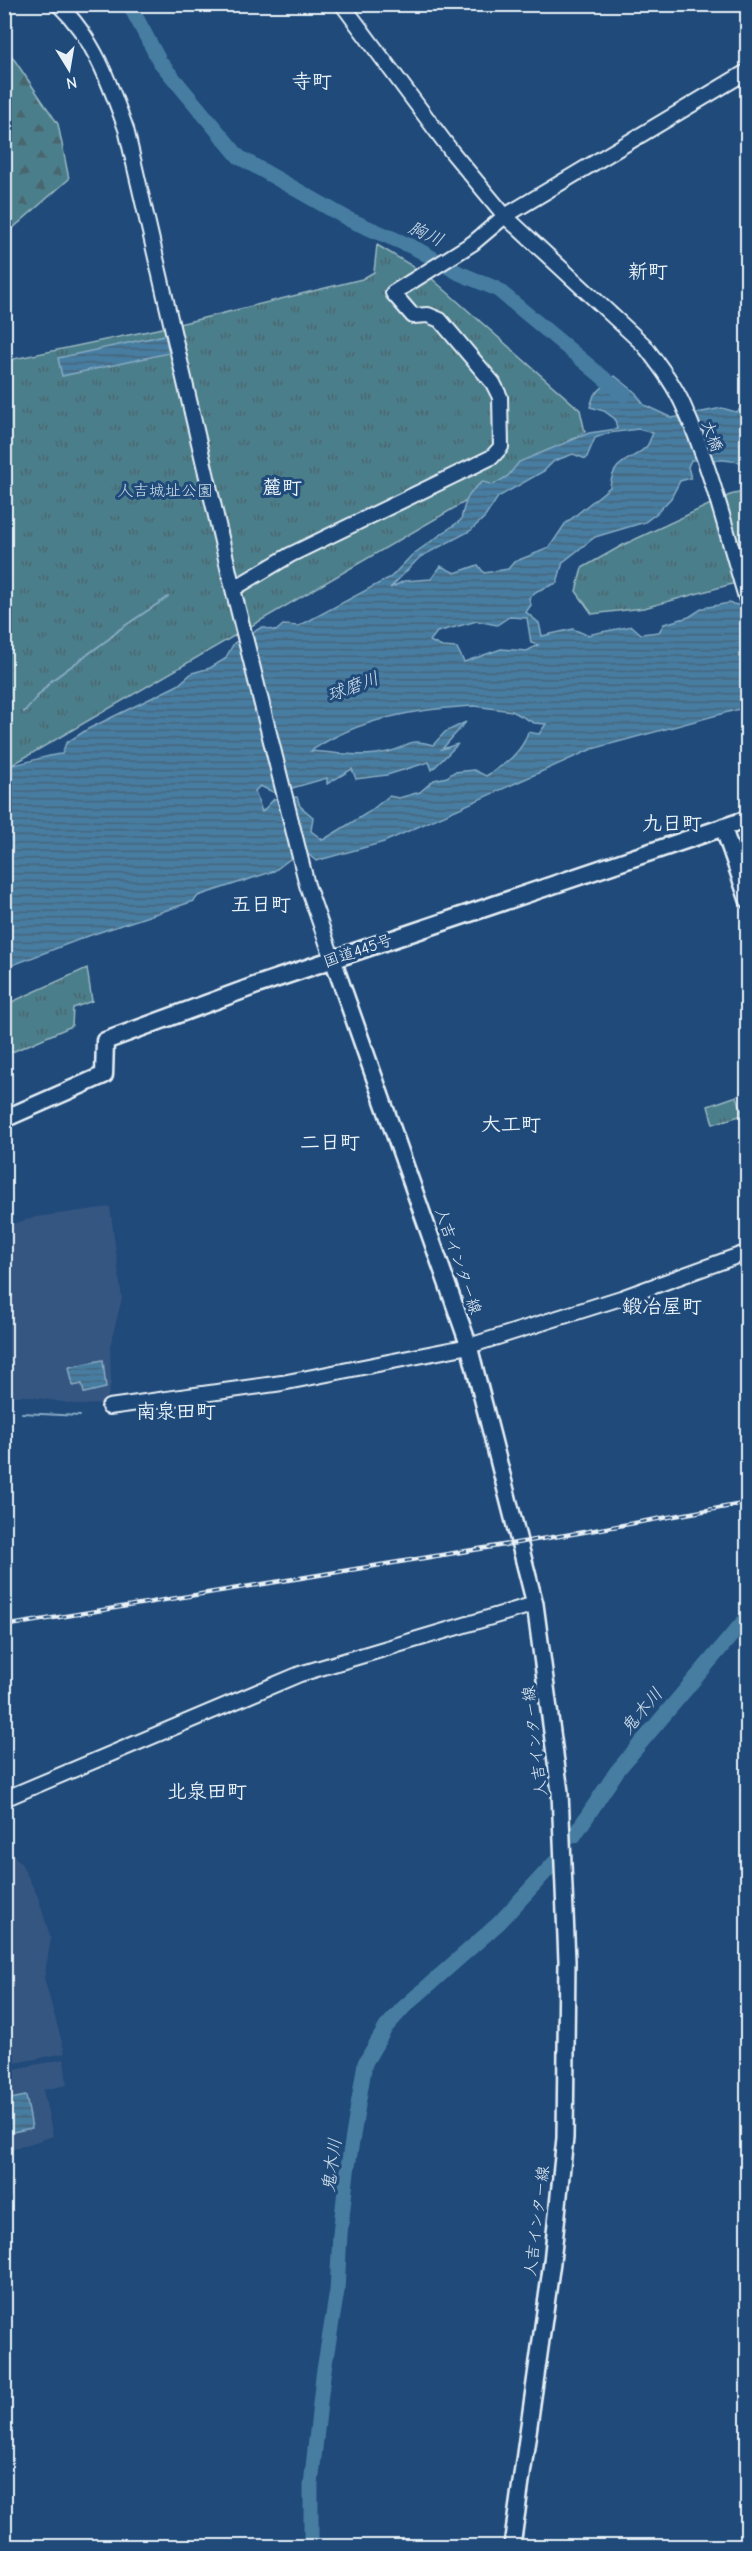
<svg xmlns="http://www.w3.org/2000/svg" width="752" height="2551" viewBox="0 0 752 2551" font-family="'Comic Neue','Klee One',sans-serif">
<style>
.built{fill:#365681}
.forest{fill:url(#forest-firs);stroke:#9ab8c2;stroke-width:1.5}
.park{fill:url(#park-tufts);stroke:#9ab8c2;stroke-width:1.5}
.water{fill:url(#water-rules);stroke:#87abc4;stroke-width:1.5;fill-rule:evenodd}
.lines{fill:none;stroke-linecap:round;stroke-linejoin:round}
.stream{stroke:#87abc4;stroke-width:2}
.river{stroke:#467da1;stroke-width:15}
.secondary-casing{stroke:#e8f1f8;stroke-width:18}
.primary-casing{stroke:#e8f1f8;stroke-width:20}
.highway-casing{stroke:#e8f1f8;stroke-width:21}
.secondary{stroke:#1f4a7a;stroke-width:14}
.primary{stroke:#1f4a7a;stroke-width:15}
.highway{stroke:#1f4a7a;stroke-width:16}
.rail-casing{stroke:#e8f1f8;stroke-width:4.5}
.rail{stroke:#1f4a7a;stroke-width:2;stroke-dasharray:7;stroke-linecap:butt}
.labels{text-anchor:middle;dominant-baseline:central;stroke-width:6;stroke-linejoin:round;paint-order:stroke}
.street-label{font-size:16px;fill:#e8f1f8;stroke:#1f4a7a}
.park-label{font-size:16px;fill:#d0e0e8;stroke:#1f4a7a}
.water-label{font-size:18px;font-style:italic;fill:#d0e0eb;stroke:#1f4a7a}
.quarter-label{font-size:20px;font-weight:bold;fill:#e8f1f8;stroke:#1f4a7a}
</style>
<defs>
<pattern id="forest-firs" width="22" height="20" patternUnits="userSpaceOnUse" patternTransform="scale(1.5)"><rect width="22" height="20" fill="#4b7e8b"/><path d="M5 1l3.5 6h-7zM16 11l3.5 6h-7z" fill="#49666e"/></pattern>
<pattern id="park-tufts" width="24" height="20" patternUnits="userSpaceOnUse" patternTransform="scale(1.5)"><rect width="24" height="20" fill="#4b7e8b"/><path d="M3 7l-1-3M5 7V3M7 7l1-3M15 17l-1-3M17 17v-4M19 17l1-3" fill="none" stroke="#49666e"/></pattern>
<pattern id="water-rules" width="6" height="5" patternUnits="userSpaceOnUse" patternTransform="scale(1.5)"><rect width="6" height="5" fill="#467da1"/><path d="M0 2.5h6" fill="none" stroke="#46657a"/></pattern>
</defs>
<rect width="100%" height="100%" fill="#1f4a7a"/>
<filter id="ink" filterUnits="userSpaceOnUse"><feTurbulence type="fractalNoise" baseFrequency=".0167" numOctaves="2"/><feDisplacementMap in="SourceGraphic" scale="12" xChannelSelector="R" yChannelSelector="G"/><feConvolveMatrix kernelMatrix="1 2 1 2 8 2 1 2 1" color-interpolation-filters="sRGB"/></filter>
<g filter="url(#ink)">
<!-- built -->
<path class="built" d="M110,1207L122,1298L110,1346L111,1383L107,1400L103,1404L80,1405L26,1396H5V1226L36,1217Z
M4,1844L22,1865L38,1897L51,1939L44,1978L65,2053L5,2065Z
M64,2059L67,2085L43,2090L53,2136L5,2152L13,2197L5,2198V2071Z"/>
<!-- forest -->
<path class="forest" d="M5,46L58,124L69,179L5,235Z"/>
<!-- park -->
<path class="park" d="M377,245L429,276L580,410L585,432L5,769L4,361L167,327L362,279L374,272Z
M747,491V580L644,608L592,614L576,591L582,568L623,545L730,495Z
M87,968L92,1001L73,1008L72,1026L5,1055V1005Z
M737,1096L743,1115L713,1124L708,1106Z"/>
<!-- water -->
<path class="water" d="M165,335L169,353L62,376L58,358Z
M615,376L635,392L644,405L672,418L722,408L736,412L747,404V463L724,460H691L688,467L691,478L680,481L671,498L657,513L645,522L595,537L563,562L557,583L537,591L529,598L531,605L526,612L539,623L542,636L573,629L587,635L632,626L641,634L659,632L664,624L689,617L703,608L729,603L747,607V707L592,749L384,842L316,861L309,855L290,859L274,871L198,896L194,901L91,935L5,968L4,777L12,765C29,763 45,755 62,754L66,743L88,729L178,685L192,673L210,668L225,659L234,643L262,627L276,631L283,625L299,626L391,577L412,555L461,520C464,504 468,490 483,482L493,485L508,476L519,462L589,433L617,429L615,419L604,411L590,407L594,395ZM638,429L653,433C651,437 649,443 647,446C632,462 613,458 610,487L565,524L549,548L514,562L508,569L484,573L478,565L455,573L441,566L431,579L404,581L390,588L420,557L470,531L485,517L498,497L544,471L554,461L573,454L586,459L595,438L609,433ZM509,617L527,618L531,643L538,645L527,651L501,649L464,662L457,648L442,647L430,641L437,632L477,621L497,625ZM474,706L512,711L534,723L546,724L539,734L528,732C522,753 504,765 486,776L474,770L454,772L447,777L434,780L420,792L399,798L389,796L369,812L323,840L311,831L313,817L300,806L297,797L274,799L262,812L255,791L260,786L275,793L327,778V784L352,769L356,779L387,775L429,762L432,770L458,744L442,749L466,722L445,732L433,745C406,737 410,747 388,752C361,758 337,753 311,751C359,718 417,709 474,706Z
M103,1360L106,1388L84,1393L82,1384L73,1386L69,1367Z
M26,2096L32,2128L8,2133L5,2100Z"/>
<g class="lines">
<!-- stream -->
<path class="stream" d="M24,712L51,681L110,638L120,629L168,597
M22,1413L80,1416"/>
<!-- river -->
<path class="river" d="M129,4L160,62L239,157L350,220L415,248L459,273L497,289L624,395
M574,1836L617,1771L748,1616
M311,2546V2485L323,2376L337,2291L340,2234L347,2172L365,2063L386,2027L404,2007L499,1923L554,1863"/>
<defs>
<path id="secondary" d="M58,4C94,38 110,84 126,129L233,589L307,885L333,960
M342,4L452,152L505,216L644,345C659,365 674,384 684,407C712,470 728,539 748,604
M233,589L290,555L492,457L501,447L500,397L493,383L440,320L428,315L413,316L393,293L473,243L505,216L748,71
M109,1407L282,1383L469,1346L621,1298L748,1252
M4,1799L300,1674L535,1604"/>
<path id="primary" d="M723,827L748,900
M333,960L469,1346L535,1604L560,1792L567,1961L565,2138L552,2262L512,2546"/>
<path id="highway" d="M4,1119L104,1075L105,1041L257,985L748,819"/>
</defs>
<!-- secondary casing -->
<use href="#secondary" class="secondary-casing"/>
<!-- primary casing -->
<use href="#primary" class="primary-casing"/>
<!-- highway casing -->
<use href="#highway" class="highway-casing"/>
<!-- secondary -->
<use href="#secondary" class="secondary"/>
<!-- primary -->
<use href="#primary" class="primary"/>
<!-- highway -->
<use href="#highway" class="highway"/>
<defs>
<path id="rail" d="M4,1626L578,1533L748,1503"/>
</defs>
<!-- rail casing -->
<use href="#rail" class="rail-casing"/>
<!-- rail -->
<use href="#rail" class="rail"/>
</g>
</g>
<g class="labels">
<!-- street labels -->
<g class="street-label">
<text transform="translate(712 436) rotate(70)">大橋</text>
<text transform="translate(358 951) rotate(-19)">国道445号</text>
<text transform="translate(458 1261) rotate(71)">人吉インター線</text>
<text transform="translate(535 1741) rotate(-97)">人吉インター線</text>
<text transform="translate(537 2221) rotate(-83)">人吉インター線</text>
</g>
<!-- park labels -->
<g class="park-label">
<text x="165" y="491">人吉城址公園</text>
</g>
<!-- water labels -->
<g class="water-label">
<text transform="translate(426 234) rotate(25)">胸川</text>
<text transform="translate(353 687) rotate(-20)">球磨川</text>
<text transform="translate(642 1711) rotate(-50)">鬼木川</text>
<text transform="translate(332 2165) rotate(-82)">鬼木川</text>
</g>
<!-- quarter labels -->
<g class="quarter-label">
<text x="312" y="81">寺町</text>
<text x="648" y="271">新町</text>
<text x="282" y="487">麓町</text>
<text x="672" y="823">九日町</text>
<text x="261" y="904">五日町</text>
<text x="511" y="1124">大工町</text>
<text x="330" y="1142">二日町</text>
<text x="662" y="1306">鍛冶屋町</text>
<text x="176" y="1411">南泉田町</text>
<text x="207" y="1791">北泉田町</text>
</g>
</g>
<!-- margin -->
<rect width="752" height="2551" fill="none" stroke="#1f4a7a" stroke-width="24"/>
<rect x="12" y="12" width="728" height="2527" fill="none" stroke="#e8f1f8" stroke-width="2" filter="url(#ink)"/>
<!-- north arrow -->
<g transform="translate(69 69) rotate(169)" stroke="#1f4a7a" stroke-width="4.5" paint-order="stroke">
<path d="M0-4.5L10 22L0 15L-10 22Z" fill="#e8f1f8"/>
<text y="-9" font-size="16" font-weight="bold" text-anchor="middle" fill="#e8f1f8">N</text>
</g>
</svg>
